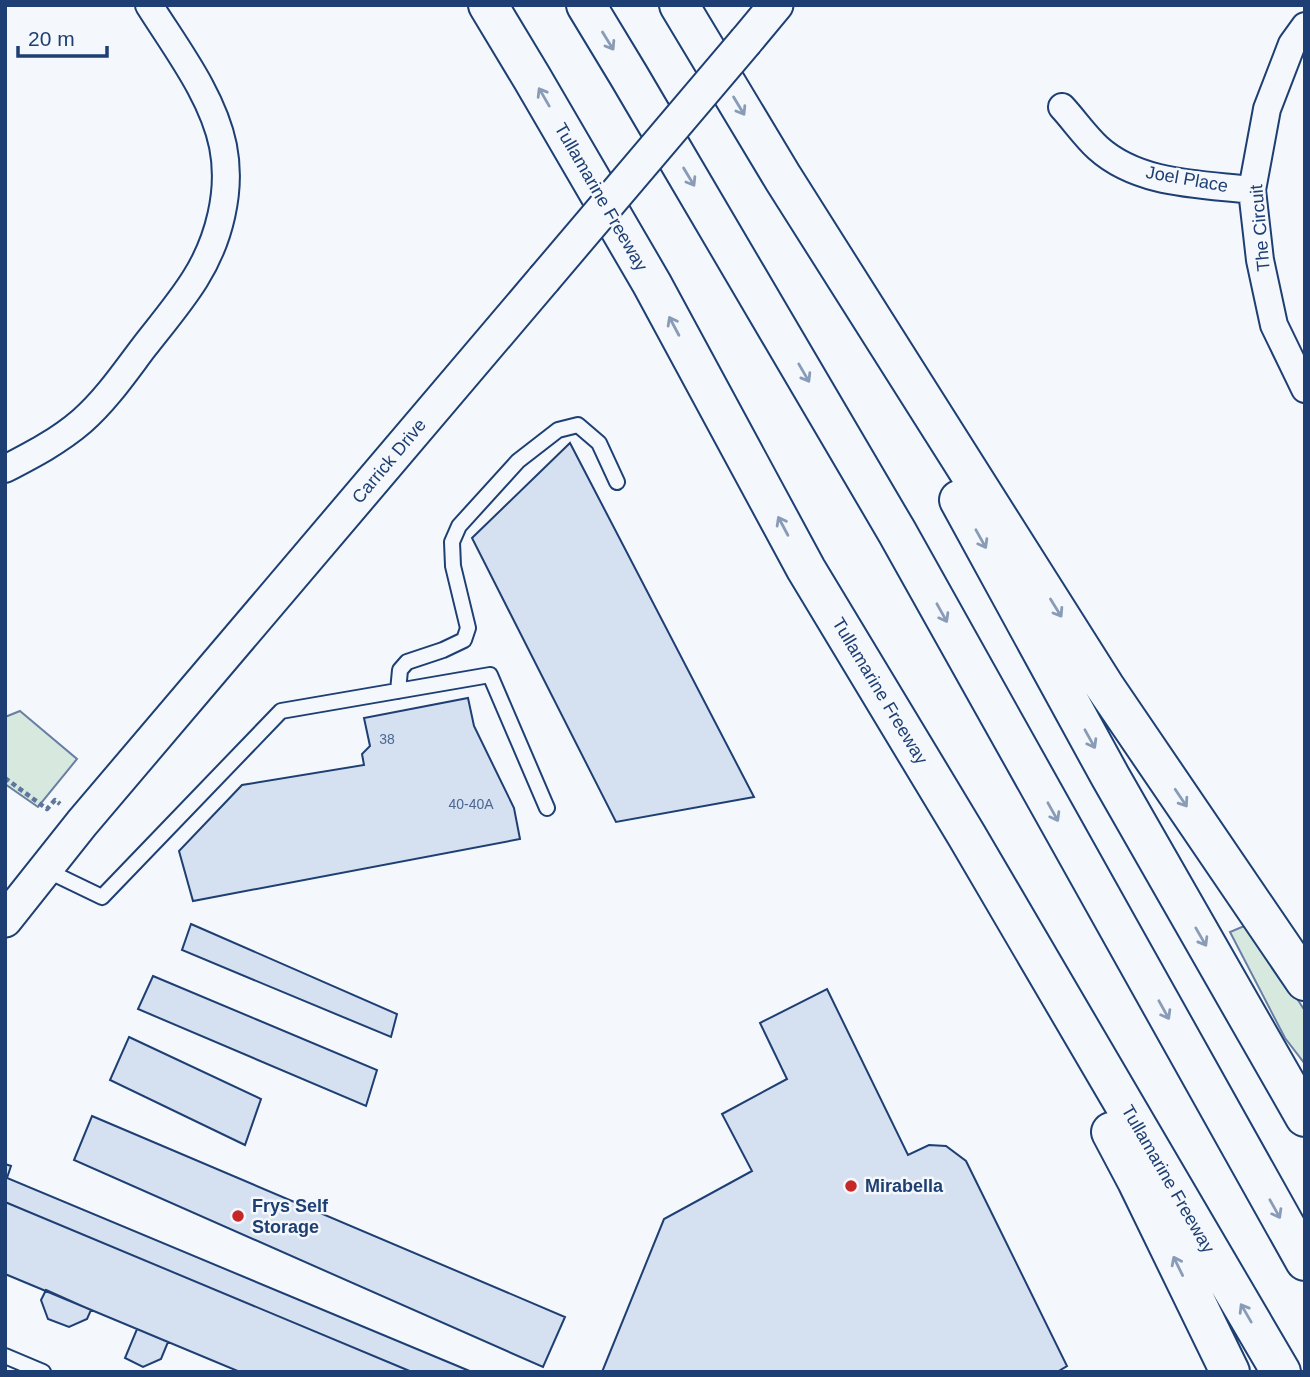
<svg xmlns="http://www.w3.org/2000/svg" width="1310" height="1377" viewBox="0 0 1310 1377" font-family="Helvetica,sans-serif">
<style>
.green{fill:#d7e8df;stroke:#687fa3;stroke-width:2}
.building{fill:#d5e0f0;stroke:#1d3f73;stroke-width:2}
.lines{fill:none;stroke-linecap:round;stroke-linejoin:round}
.service-casing{stroke:#1d3f73;stroke-width:18}
.minor-casing{stroke:#1d3f73;stroke-width:30}
.tertiary-casing{stroke:#1d3f73;stroke-width:37}
.motorway-casing{stroke:#1d3f73;stroke-width:42}
.path{stroke:#5e769c;stroke-width:4.5;stroke-dasharray:5 3.5;stroke-linecap:butt}
.service{stroke:#f4f7fb;stroke-width:14}
.minor{stroke:#f4f7fb;stroke-width:26}
.tertiary{stroke:#f4f7fb;stroke-width:33}
.motorway{stroke:#f4f7fb;stroke-width:38}
.tertiary-bridge-casing{stroke:#1d3f73;stroke-width:37;stroke-linecap:butt}
.tertiary-bridge{stroke:#f4f7fb;stroke-width:33}
.oneway{stroke:#889bb7}
.poi-dot{fill:#c62828;stroke:#f4f7fb;stroke-width:2.5}
.labels{text-anchor:middle;dominant-baseline:central;stroke-width:5;stroke-linejoin:round;paint-order:stroke}
.number-label{font-size:14px;fill:#4b6792}
.street-label{font-size:18px;fill:#1d3f73;stroke:#f4f7fb}
.poi-label{font-size:18px;font-weight:bold;fill:#1d3f73;stroke:#f4f7fb;text-anchor:start}
</style>
<rect width="100%" height="100%" fill="#f4f7fb"/>
<!-- green -->
<path class="green" d="M20,711L77,759L38,807L5,784V717Z
M1249,924L1305,1011V1064L1285,1038L1230,932Z"/>
<!-- building -->
<path class="building" d="M570,443L754,797L616,822L472,538Z
M468,698L474,726L514,808L520,839L193,901L179,851L242,785L364,765L362,754L370,746L364,718Z
M191,924L397,1014L391,1037L182,950Z
M153,976L377,1070L366,1106L138,1009Z
M827,989L908,1155L929,1145L946,1146L966,1161L1067,1366L1057,1372H602L664,1219L752,1171L722,1114L787,1079L760,1023Z
M129,1037L261,1099L245,1145L110,1080Z
M92,1116L565,1317L543,1367L74,1160Z
M5,1164L11,1166L7,1178L472,1372H412L5,1202Z
M5,1202L412,1372H240L5,1274Z
M46,1290L91,1310L87,1319L69,1327L48,1319L41,1300Z
M137,1329L168,1342L161,1359L143,1367L125,1358Z"/>
<g class="lines">
<defs>
<path id="service" d="M398,691L400,670L407,662L443,650L464,640L468,628L453,566L452,542L459,526L518,461L558,430L578,425L599,443L617,482
M46,870L102,897L281,711L490,675L547,808
M5,1356L43,1372"/>
<path id="minor" d="M1305,26L1292,44L1267,109L1252,190L1260,260L1274,325L1305,389
M1062,107C1074,120 1085,136 1098,148C1139,185 1201,184 1252,190
M5,469C32,455 59,441 82,421C106,400 125,372 144,347C161,325 180,303 195,279C219,241 232,191 223,146C213,96 176,48 149,5"/>
<path id="tertiary" d="M746,41L776,5
M5,920L82,823L544,279"/>
<path id="motorway" d="M488,5L532,78L652,284L806,569L967,836L1281,1372
M586,5L629,76L897,532L1305,1261
M679,5L783,178L1105,687L1305,981
M959,500L1110,776L1305,1117
M1111,1132L1137,1181L1230,1372"/>
</defs>
<!-- service casing -->
<use href="#service" class="service-casing"/>
<!-- minor casing -->
<use href="#minor" class="minor-casing"/>
<!-- tertiary casing -->
<use href="#tertiary" class="tertiary-casing"/>
<!-- motorway casing -->
<use href="#motorway" class="motorway-casing"/>
<!-- path -->
<path class="path" d="M5,778L47,809L55,800L60,804"/>
<!-- service -->
<use href="#service" class="service"/>
<!-- minor -->
<use href="#minor" class="minor"/>
<!-- tertiary -->
<use href="#tertiary" class="tertiary"/>
<!-- motorway -->
<use href="#motorway" class="motorway"/>
<defs>
<path id="tertiary-bridge" d="M544,279L746,41"/>
</defs>
<!-- tertiary-bridge casing -->
<use href="#tertiary-bridge" class="tertiary-bridge-casing"/>
<!-- tertiary-bridge -->
<use href="#tertiary-bridge" class="tertiary-bridge"/>
</g>
<!-- one-way arrows -->
<defs><path id="oneway-shaft" d="M-6 0H5M1.5-3L5.5 0L1.5 3" fill="none" stroke-width="1.6" stroke-linecap="round" stroke-linejoin="round" transform="scale(1.75)"/></defs>
<g class="oneway">
<use href="#oneway-shaft" transform="translate(608 41) rotate(58)"/>
<use href="#oneway-shaft" transform="translate(544 97) rotate(-120)"/>
<use href="#oneway-shaft" transform="translate(739 106) rotate(59)"/>
<use href="#oneway-shaft" transform="translate(689 177) rotate(59)"/>
<use href="#oneway-shaft" transform="translate(674 326) rotate(-118)"/>
<use href="#oneway-shaft" transform="translate(804 373) rotate(60)"/>
<use href="#oneway-shaft" transform="translate(783 526) rotate(-118)"/>
<use href="#oneway-shaft" transform="translate(981 539) rotate(61)"/>
<use href="#oneway-shaft" transform="translate(1056 608) rotate(58)"/>
<use href="#oneway-shaft" transform="translate(942 613) rotate(61)"/>
<use href="#oneway-shaft" transform="translate(1090 739) rotate(61)"/>
<use href="#oneway-shaft" transform="translate(1181 798) rotate(56)"/>
<use href="#oneway-shaft" transform="translate(1053 812) rotate(61)"/>
<use href="#oneway-shaft" transform="translate(1201 937) rotate(60)"/>
<use href="#oneway-shaft" transform="translate(1164 1010) rotate(61)"/>
<use href="#oneway-shaft" transform="translate(1275 1209) rotate(61)"/>
<use href="#oneway-shaft" transform="translate(1178 1266) rotate(-116)"/>
<use href="#oneway-shaft" transform="translate(1246 1313) rotate(-120)"/>
</g>
<!-- markers -->
<g class="poi-dot">
<circle cx="851" cy="1186" r="7"/>
<circle cx="238" cy="1216" r="7"/>
</g>
<g class="labels">
<!-- number labels -->
<g class="number-label">
<text x="387" y="739">38</text>
<text x="471" y="804">40-40A</text>
</g>
<!-- street labels -->
<g class="street-label">
<text transform="translate(1187 179) rotate(10)">Joel Place</text>
<text transform="translate(601 197) rotate(60)">Tullamarine Freeway</text>
<text transform="translate(1260 228) rotate(-95)">The Circuit</text>
<text transform="translate(389 461) rotate(-50)">Carrick Drive</text>
<text transform="translate(880 691) rotate(59)">Tullamarine Freeway</text>
<text transform="translate(1168 1179) rotate(60)">Tullamarine Freeway</text>
</g>
<!-- poi labels -->
<g class="poi-label">
<text x="865" y="1186">Mirabella</text>
<text x="252" y="1206">Frys Self<tspan x="252" dy="21">Storage</tspan></text>
</g>
</g>
<!-- border -->
<rect width="1310" height="1377" fill="none" stroke="#1d3f73" stroke-width="14"/>
<!-- scale -->
<path d="M18 46v10h89v-10" fill="none" stroke="#1d3f73" stroke-width="3.5"/>
<text x="28" y="46" font-size="21" fill="#1d3f73" stroke="#f4f7fb" stroke-width="5" paint-order="stroke">20 m</text>
</svg>
